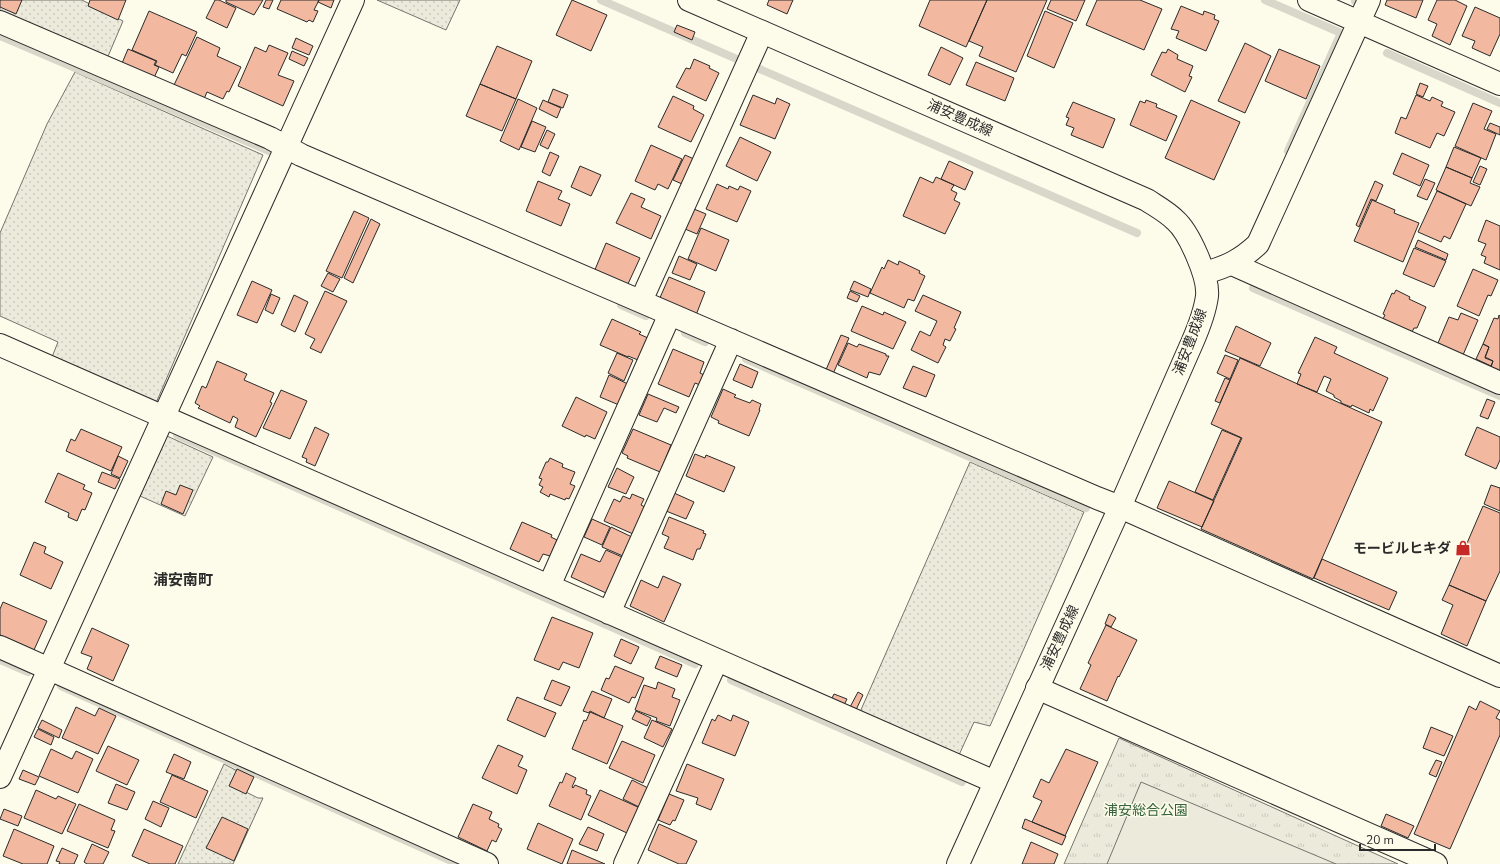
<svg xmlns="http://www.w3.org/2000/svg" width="1500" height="864" viewBox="0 0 1500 864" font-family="'Nunito Sans','Noto Sans JP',sans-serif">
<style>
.grass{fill:url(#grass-dots);stroke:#74746e}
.park{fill:url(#park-tufts);stroke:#74746e}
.garden{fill:#ecebdb;stroke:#74746e}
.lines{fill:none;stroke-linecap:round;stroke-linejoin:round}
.stream{stroke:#d8d7c9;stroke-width:8}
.building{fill:#f2b8a0;stroke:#2b2b2b}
.minor-casing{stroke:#2b2b2b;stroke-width:24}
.secondary-casing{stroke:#2b2b2b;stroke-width:24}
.minor{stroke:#fdfbea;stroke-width:22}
.secondary{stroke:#fdfbea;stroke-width:22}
.labels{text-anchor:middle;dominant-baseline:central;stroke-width:3;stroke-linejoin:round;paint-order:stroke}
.street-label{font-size:14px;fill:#2b2b2b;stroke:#fdfbea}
.poi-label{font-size:14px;font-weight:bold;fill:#2b2b2b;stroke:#fdfbea;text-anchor:end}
.park-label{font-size:14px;fill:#34623c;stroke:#fdfbea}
.neighbourhood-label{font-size:15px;font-weight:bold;fill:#2b2b2b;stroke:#fdfbea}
</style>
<defs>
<pattern id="grass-dots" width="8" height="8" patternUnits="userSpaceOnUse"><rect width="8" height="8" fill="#ecebdb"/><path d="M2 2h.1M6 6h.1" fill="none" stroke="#cbcabc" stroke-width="1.8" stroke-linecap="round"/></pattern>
<pattern id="park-tufts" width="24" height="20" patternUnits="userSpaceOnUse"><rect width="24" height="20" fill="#ecebdb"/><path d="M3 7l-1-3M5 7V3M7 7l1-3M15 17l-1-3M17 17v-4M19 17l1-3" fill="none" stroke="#cbcabc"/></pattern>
</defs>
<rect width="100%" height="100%" fill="#fdfbea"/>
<!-- grass -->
<path class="grass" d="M0,0H82L123,21L106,61L0,12Z
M377,0H460L446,30Z
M75,72L263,155L156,403L52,357L58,342L0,316V233L47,124Z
M167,436L213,457L185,516L140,496Z
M970,462L1084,512L990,726L974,722L959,755L860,712Z
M224,764L245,775L242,790L258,798H263L233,864H178Z"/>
<!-- park -->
<path class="park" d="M1119,738L1398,864H1064Z"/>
<!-- garden -->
<path class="garden" d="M1141,782L1336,864H1107Z"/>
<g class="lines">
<!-- stream -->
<path class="stream" d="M601,0L1137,233
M1265,0L1341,33L1288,151
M1355,1V0
M0,36L269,151
M1387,53L1500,103
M1253,288L1500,396
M621,305L646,316
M685,333L705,342
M746,359L1086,508
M177,435L695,664
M0,660L28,672
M731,680L962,782
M61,686L458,864"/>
</g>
<!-- building -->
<path class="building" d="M0,0H22L16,14L0,7Z
M90,0H126L118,20L88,6Z
M215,0H219L236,8L227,28L206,18Z
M226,0H263L254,15L226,2Z
M266,0H273L269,9L263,7Z
M281,0H319L314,10L318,11L313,22L309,20L307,22L277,9Z
M319,0H334L331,8L318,2Z
M572,0L607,15L591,51L556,35Z
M769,0H793L787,14L767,5Z
M930,0H987L966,47L919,26Z
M987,0H1047L1016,72L979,56L983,47L969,41Z
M1051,0H1085L1076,21L1047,9Z
M1097,0H1140L1162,9L1144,50L1086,25Z
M1387,0H1423L1416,18L1385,5Z
M1437,0H1455L1467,6L1450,45L1432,36L1437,24L1428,20Z
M1181,6L1203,15L1204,11L1215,15L1214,19L1219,21L1206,51L1176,38L1179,31L1171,29Z
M1475,7L1500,18V34L1490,56L1472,48L1475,41L1462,36Z
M149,11L197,32L186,56L182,54L173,73L155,65L157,61L132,50Z
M1045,11L1073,23L1054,68L1027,56Z
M677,25L695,32L692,40L674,32Z
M197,37L220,48L217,56L241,67L229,92L227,91L223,99L207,92L204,99L174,85Z
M296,38L313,46L309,55L292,48Z
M1245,43L1271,56L1245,113L1218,101Z
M269,45L288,53L278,75L294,81L283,106L238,86L255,47L266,52Z
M497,46L532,61L516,99L480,84Z
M941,47L963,58L950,85L928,75Z
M128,49L156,61L154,65L159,67L152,82L120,68Z
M1168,49L1178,55L1177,59L1193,66L1189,76L1192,77L1185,92L1151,75L1162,52L1166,53Z
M1279,49L1320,66L1306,99L1265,81Z
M292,51L308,58L304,66L289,59Z
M694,59L710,66L709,68L719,73L706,101L676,87L686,68L690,69Z
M976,62L1014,78L1005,101L966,85Z
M1420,83L1428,86L1423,97L1416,94Z
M480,84L516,99L502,131L466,116Z
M553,89L568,95L563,108L548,102Z
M753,95L775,104L777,98L790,104L775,139L740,125Z
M1416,95L1430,101L1432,97L1443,102L1441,106L1455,112L1444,136L1437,133L1430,148L1395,133L1401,117L1406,119Z
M673,96L694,106L693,109L704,115L691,142L658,127Z
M518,99L537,108L519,150L500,141Z
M543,100L561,108L557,118L539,109Z
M1146,100L1157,104L1156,107L1177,116L1166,141L1130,125L1140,101L1145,103Z
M1191,100L1240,122L1214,180L1165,158Z
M1073,102L1115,119L1103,148L1071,135L1074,128L1066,125L1069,118L1066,117Z
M1473,103L1492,111L1484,129L1496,134L1486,160L1455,146Z
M532,121L546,127L535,152L521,147Z
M1490,123L1500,127V135L1487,129Z
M547,130L555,134L548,149L540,145Z
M740,137L771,152L757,181L726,166Z
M651,145L682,159L668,189L658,184L655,190L635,181Z
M1454,147L1481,158L1472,178L1446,167Z
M550,152L559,156L550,176L542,172Z
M1402,153L1429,165L1420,186L1393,174Z
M685,155L694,159L682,184L673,180Z
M949,161L973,172L965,190L941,179Z
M580,166L601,175L591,196L571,187Z
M1480,166L1487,169L1480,185L1473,182Z
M1446,167L1472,178L1470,183L1480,187L1471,206L1436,190Z
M920,177L933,183L936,177L954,185L951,190L957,193L954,200L960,203L945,234L903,216Z
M1425,179L1435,183L1427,200L1417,196Z
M538,181L562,191L558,199L570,204L561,226L526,211Z
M1375,181L1383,185L1376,201L1371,199L1359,227L1356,225Z
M717,184L728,189L729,186L738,190L740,186L751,191L737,222L706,209Z
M1437,191L1466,204L1450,239L1444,236L1441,242L1418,232Z
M631,193L645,199L641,207L661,216L651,239L616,223Z
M1372,200L1395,210L1394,213L1419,223L1403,262L1354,241Z
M694,209L706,214L697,234L685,229Z
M354,211L369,218L342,278L326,271Z
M371,219L380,224L353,283L344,278Z
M1486,220L1500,226V270L1484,263L1486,257L1481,255L1486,244L1478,241Z
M701,228L729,240L716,271L688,259Z
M1418,240L1448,254L1446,260L1415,247Z
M606,243L640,258L627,286L594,272Z
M1414,248L1446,261L1434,287L1403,274Z
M679,256L697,264L690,280L672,273Z
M888,260L898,265L899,261L920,271L919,273L925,276L914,301L908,299L904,308L870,293L882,267L884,269Z
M1473,269L1498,280L1491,296L1488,295L1479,316L1457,306Z
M328,273L340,279L333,292L321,286Z
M669,277L705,292L696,315L659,300Z
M252,281L272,290L257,323L237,315Z
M854,281L871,289L868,297L850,290Z
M1396,290L1410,297L1409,299L1426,307L1417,328H1414L1412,332L1383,319L1385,315L1383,314L1392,293L1394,294Z
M325,291L347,301L321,353L310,348L315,339L305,334Z
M850,291L860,296L857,302L847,298Z
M271,294L280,298L273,314L265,310Z
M294,295L308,302L295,332L281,325Z
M923,295L961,312L954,328L956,329L950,341L945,339L943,345L946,347L938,363L911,350L920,331L930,336L937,321L915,311Z
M862,306L883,315L884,312L906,322L893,349L851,331Z
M1461,313L1478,320L1463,355L1438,343L1449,317L1458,320Z
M1499,315L1500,316V372L1491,367L1493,361L1485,357L1489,347L1483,344L1494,318L1498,319Z
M612,319L641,332L639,334L648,338L638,360L628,356V357L600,345Z
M1236,326L1271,343L1260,366L1225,351Z
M841,335L849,338L832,376L825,372Z
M1315,337L1337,347L1334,353L1388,378L1373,411L1370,409L1369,413L1352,405L1351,407L1341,403V401L1334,397V395L1326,391L1331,379L1324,376L1317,392L1297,384L1301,374L1298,373Z
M848,343L857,347L859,344L886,354V356H889L880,375L869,372L867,378L838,365Z
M1483,344L1489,347L1485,358L1493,361L1491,366L1476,359Z
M673,349L704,362L700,373L704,375L700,385L695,383L689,397L658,384Z
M617,353L633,360L624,381L608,373Z
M1225,355L1238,360L1230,379L1217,373Z
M1240,358L1382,422L1313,579L1201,529L1242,438L1211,424Z
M217,361L247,374L244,380L274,393L270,402L272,403L256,437L235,427L238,419L233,416L230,423L198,408L200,406L195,403L202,386L206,388Z
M740,364L758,372L752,388L733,380Z
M913,366L935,375L926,397L903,388Z
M609,375L628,384L619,405L600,397Z
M1225,378L1230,380L1220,403L1215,401Z
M723,389L736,395L734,397L750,403L752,400L761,404L759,410H760L749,436L718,423L719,421L711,417Z
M281,390L307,401L290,439L263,428Z
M648,394L679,407L676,413L664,408L657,422L639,415Z
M576,397L607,412L595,439L586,435L585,437L562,426Z
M1487,399L1495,402L1488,419L1480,416Z
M315,427L329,434L315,466L306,462L307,459L302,457Z
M1477,427L1500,437V460L1496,469L1465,455Z
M81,429L122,447L111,471L66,451L71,439L75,441Z
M633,429L671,445L660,472L627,458L628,456L622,453Z
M1222,430L1241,438L1213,500L1195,492Z
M695,454L705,458L706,455L735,467L724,492L686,476Z
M118,456L128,461L120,478L111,474Z
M550,458L563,464L562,467L575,472L570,484L575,486L569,499L566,498L565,500L550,494L549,497L540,492L543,487L539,485L542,479L539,478L546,462H548Z
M617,468L634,477L626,494L608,487Z
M102,472L120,479L115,489L98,482Z
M58,473L85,485L83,489L92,493L85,510L82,509L77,521L68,517L69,513L45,502Z
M1169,481L1214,501L1202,527L1157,508Z
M180,485L193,490L183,514L161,504L166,491L176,495Z
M1491,485L1500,488V511L1484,504Z
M674,493L694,502L686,519L666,511Z
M632,494L644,499L641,505L645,507L633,534L604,521L614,499L620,502L623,496L630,499Z
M1483,506L1500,513V571L1486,601L1449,585Z
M669,517L704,531L703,533L706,534L700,549H697L693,560L664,548L669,537L662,534Z
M592,519L610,527L602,545L584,537Z
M522,522L552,535L551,537L557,540L550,556L543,554L539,562L510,549Z
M611,527L632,537L623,556L602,547Z
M34,542L46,547L44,553L63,562L51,589L20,575Z
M606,550L622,557L606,593L571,577L581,554L600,562Z
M1322,559L1397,592L1389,610L1314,578Z
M663,576L681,584L664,622L630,606L641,580L658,588Z
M1449,585L1486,601L1467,646L1441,634L1453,605L1442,600Z
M3,602L47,621L34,650L0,635V609Z
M1109,614L1116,618L1111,627L1105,624Z
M552,617L593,633L579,668L563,662L559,670L534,660Z
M1106,625L1137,640L1119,677L1118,676L1107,701L1080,689L1091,665L1088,663Z
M92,628L129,645L113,681L87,669L92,657L81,653Z
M621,639L639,647L631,664L614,656Z
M660,656L682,665L677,677L655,668Z
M615,666L644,678L635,698L632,697L629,703L601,690L606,678L609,679Z
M552,680L570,687L561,706L544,699Z
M658,682L675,689L672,697L680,700L670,726L656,721L657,718L635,710L644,685L656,689Z
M592,691L612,699L604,718L590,711L589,713L583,711Z
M858,692L863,695L855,712L849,709Z
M834,694L847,699L844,705L831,700Z
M517,697L556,713L545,737L507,720Z
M1480,701L1500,711L1496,718L1500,720V735L1450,849L1414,834L1469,706L1476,710Z
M76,707L95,716L99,708L116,716L98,754L62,738Z
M636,711L651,718L647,726L632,719Z
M590,712L623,726L607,764L572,749L584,720L586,721Z
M718,715L731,721L733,715L749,722L735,756L702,743L712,719L715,721Z
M42,720L62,730L59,738L38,728Z
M652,720L672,729L663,747L644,738Z
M1431,727L1453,736L1444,756L1423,748Z
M38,729L54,737L51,745L34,737Z
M622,741L655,755L643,783L609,768Z
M498,745L523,756L518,766L527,770L517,794L482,778Z
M108,746L139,760L127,785L96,771Z
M51,749L72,759L76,751L93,759L78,793L39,776Z
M1066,749L1098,762L1065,836L1032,822L1042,801L1033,797L1041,779L1049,783Z
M174,754L191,762L184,779L166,772Z
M1436,760L1442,762L1436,777L1429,774Z
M687,764L724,779L711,810L696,804L698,798L676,791Z
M237,769L254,777L246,794L229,786Z
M23,770L39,777L35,785L19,779Z
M566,773L576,778L572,787L573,788L575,785L587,790L586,794L591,796L581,820L549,806L560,782L562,783Z
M172,775L208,791L196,818L160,802Z
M632,780L648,788L639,807L623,799Z
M116,784L135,792L127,810L108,803Z
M36,790L56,799L58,796L76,804L62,834L24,818Z
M600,790L640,808L627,833L588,815Z
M669,794L684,800L675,821L673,820L670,825L658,820Z
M153,801L169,808L161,827L145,819Z
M79,804L115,820L111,830L115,831L108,848L67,831Z
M473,804L492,812L489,819L499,824L498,827L502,829L496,842L492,840L487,851L458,837Z
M4,809L22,816L18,826L0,819Z
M1386,814L1414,826L1408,838L1381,826Z
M222,817L248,829L234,861L206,848Z
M1025,819L1066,836L1062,845L1022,828Z
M538,823L573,839L562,864L527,849Z
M659,824L697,841L686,864H679L648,850Z
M588,827L604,834L597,851L579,844Z
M14,829L54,846L47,864H23L3,856Z
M144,829L183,846L175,864H150L132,856Z
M1031,842L1058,854L1054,864H1022Z
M92,844L109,852L103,864H87L84,862Z
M62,848L78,855L74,864H59L60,862L56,861Z
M572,850L605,864H567Z"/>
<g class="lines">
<defs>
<path id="minor" d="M1309,0L1500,84
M0,22L270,138L301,155L1097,498L1120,507L1500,676
M1232,264L1500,383
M1204,273C1227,267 1241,260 1258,244L1369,0
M641,301L762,32
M0,345L995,782
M549,586L670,314
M609,613L731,340
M0,647L487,864
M1037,688L1436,864
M0,777L353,0
M625,864L717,660"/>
<path id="secondary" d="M689,0L1147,200C1156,206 1167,212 1175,220C1189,232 1209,277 1207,296C1205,312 1199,327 1192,343L1120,507L958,864"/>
</defs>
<!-- minor casing -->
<use href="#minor" class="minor-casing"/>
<!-- secondary casing -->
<use href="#secondary" class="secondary-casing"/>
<!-- minor -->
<use href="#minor" class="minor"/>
<!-- secondary -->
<use href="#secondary" class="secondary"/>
</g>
<!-- icons -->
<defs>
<symbol id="shop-bare" viewBox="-9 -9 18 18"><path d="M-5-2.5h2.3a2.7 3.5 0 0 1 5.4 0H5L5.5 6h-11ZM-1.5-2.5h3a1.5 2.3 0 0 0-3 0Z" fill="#c62828" stroke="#fdfbea" stroke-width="2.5" paint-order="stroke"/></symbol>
</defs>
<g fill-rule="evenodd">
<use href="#shop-bare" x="1452" y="537" width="22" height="22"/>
</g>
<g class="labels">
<!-- street labels -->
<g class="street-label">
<text transform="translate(960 118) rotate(24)">浦安豊成線</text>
<text transform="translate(1190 342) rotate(-69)">浦安豊成線</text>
<text transform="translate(1060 638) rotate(-65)">浦安豊成線</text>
</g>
<!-- poi labels -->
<g class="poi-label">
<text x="1451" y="548">モービルヒキダ</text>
</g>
<!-- park labels -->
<g class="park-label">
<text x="1146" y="810">浦安総合公園</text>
</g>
<!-- neighbourhood labels -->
<g class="neighbourhood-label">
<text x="183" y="580">浦安南町</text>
</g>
</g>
<!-- scale -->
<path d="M1360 844v6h75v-6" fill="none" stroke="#2b2b2b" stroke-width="2"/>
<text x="1366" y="844" font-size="12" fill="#2b2b2b" stroke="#fdfbea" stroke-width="3" paint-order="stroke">20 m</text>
</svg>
